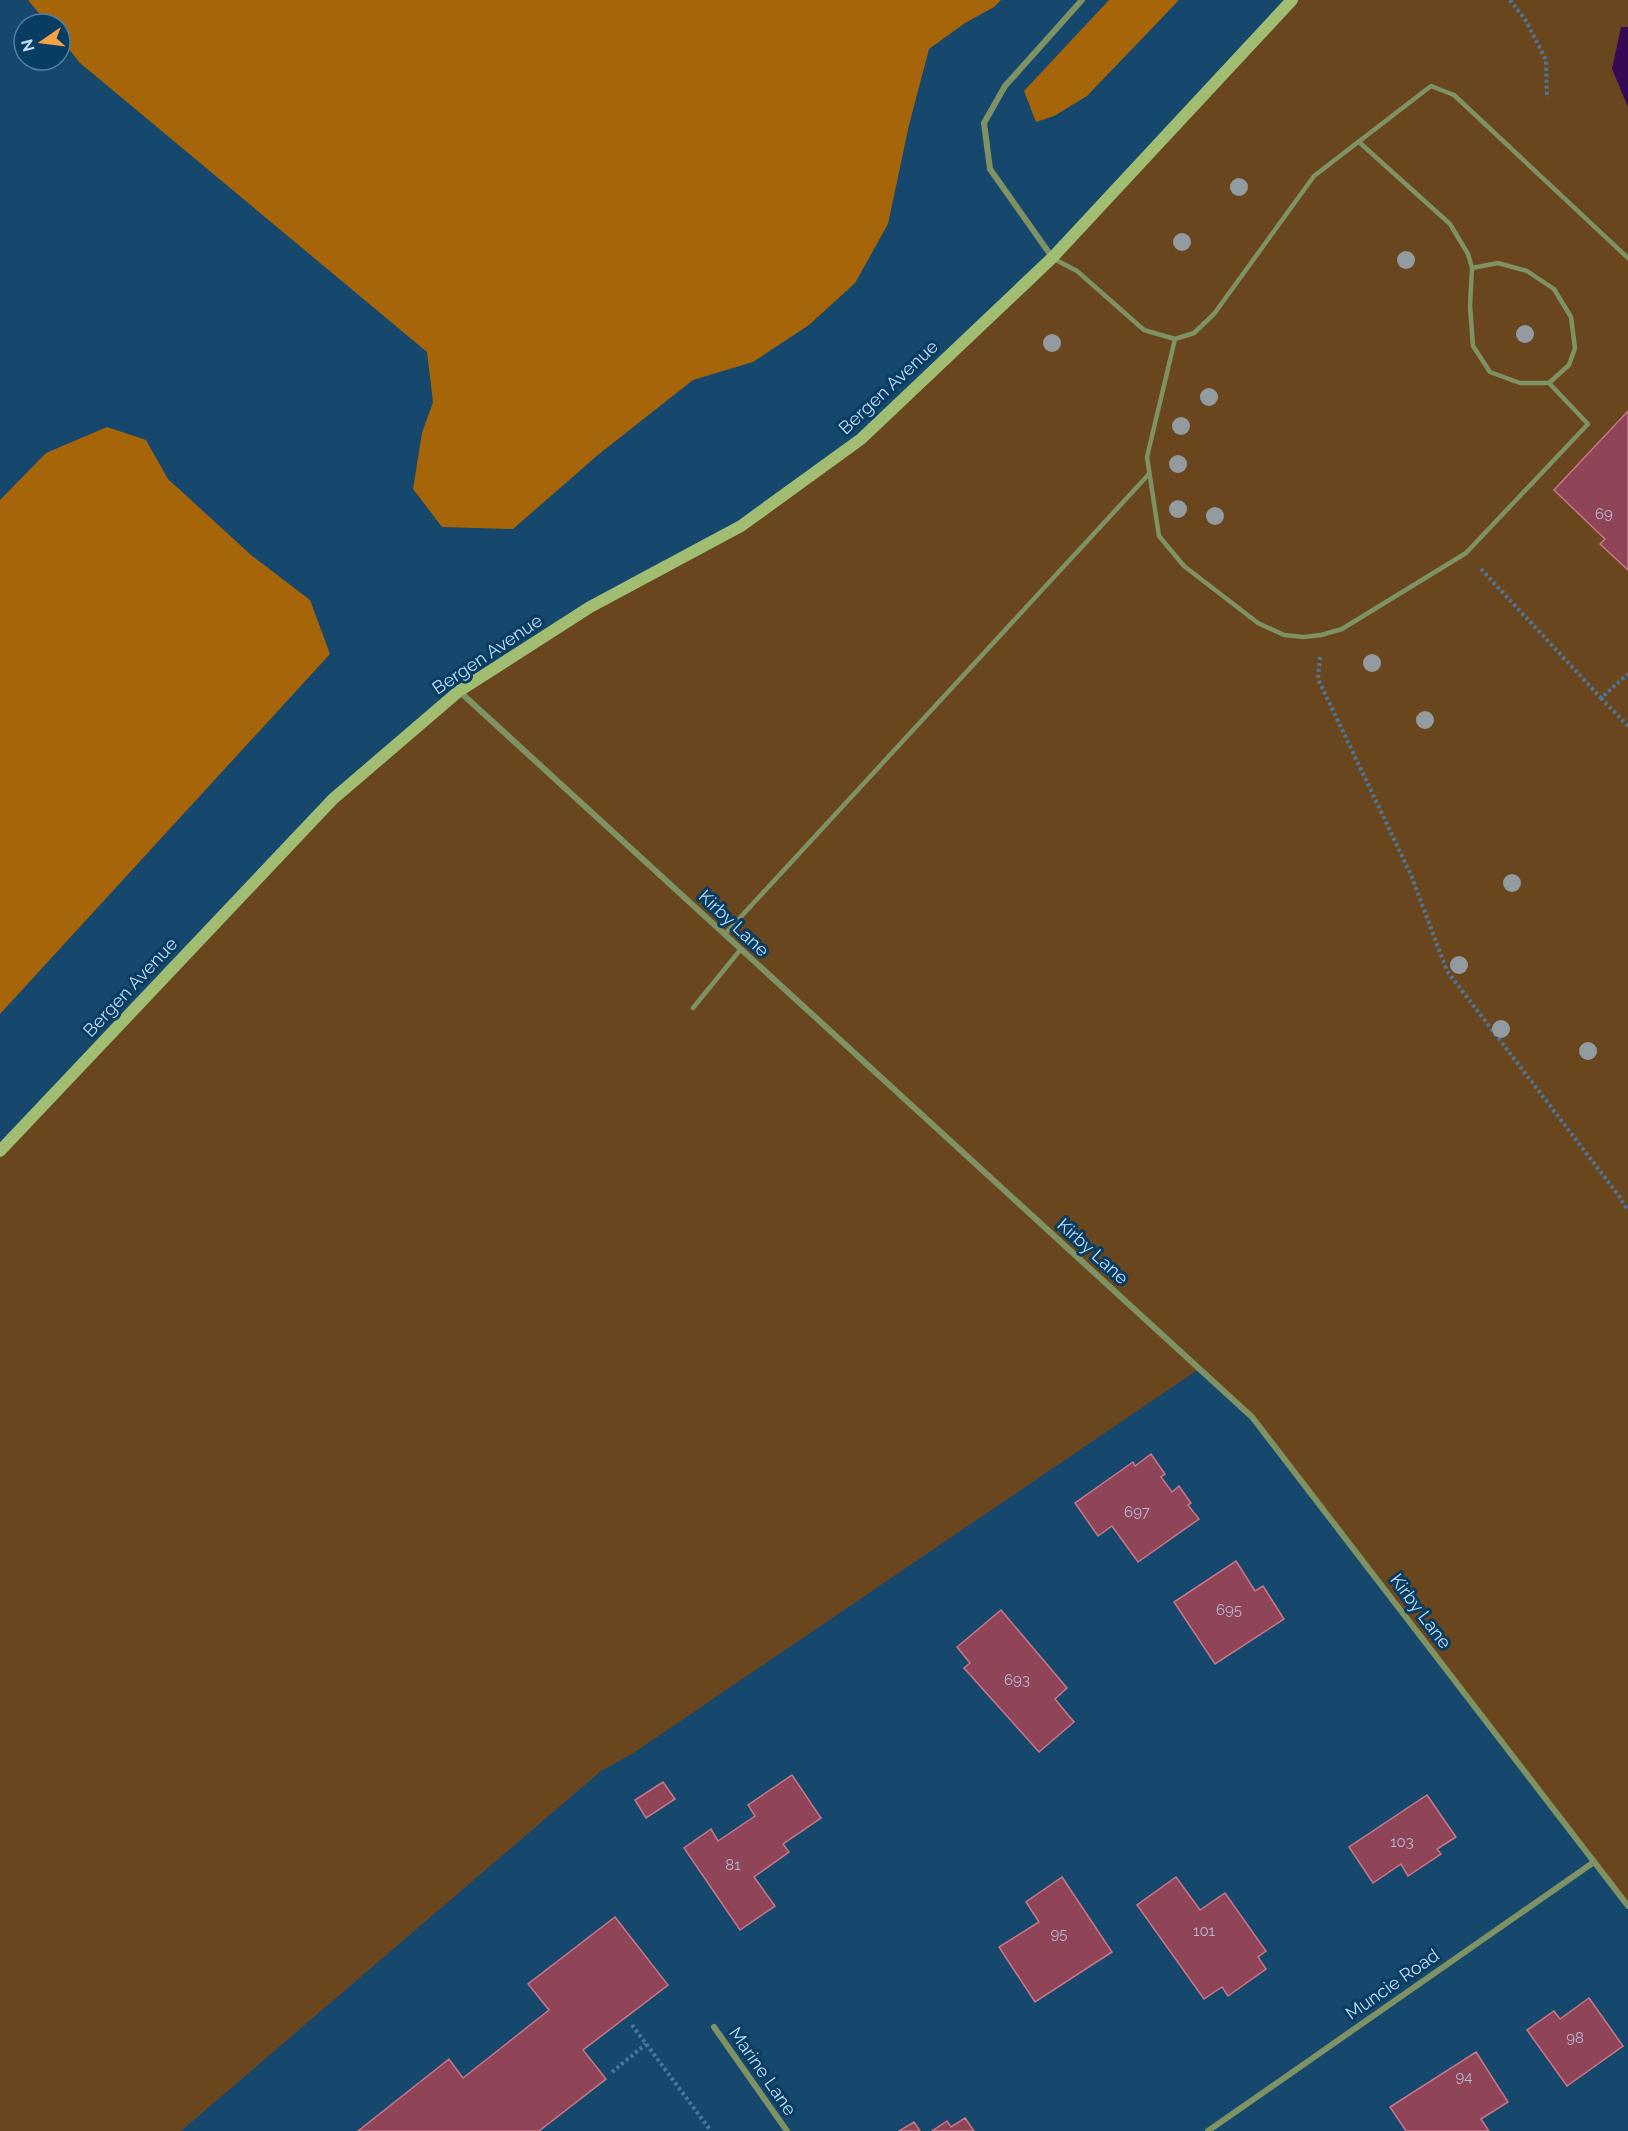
<svg xmlns="http://www.w3.org/2000/svg" width="1628" height="2131" viewBox="0 0 1628 2131" font-family="Raleway,sans-serif">
<style>
.green{fill:#6a461e}
.forest{fill:#a76509}
.water{fill:#350954}
.building{fill:#8f4457;stroke:#c87789;stroke-width:1.5}
.lines{fill:none;stroke-linecap:round;stroke-linejoin:round}
.path{stroke:#4c7799;stroke-width:4;stroke-dasharray:3 3;stroke-linecap:butt}
.lane{stroke:#7f9263;stroke-width:4.5}
.street{stroke:#7f9263;stroke-width:6}
.secondary{stroke:#a0bd72;stroke-width:12}
.tree{fill:#919ba0}
.labels{text-anchor:middle;dominant-baseline:central;stroke-width:6;stroke-linejoin:round;paint-order:stroke}
.number-label{font-size:15px;fill:#b3b8d2}
.street-label{font-size:18px;fill:#bfdefb;stroke:#083c61}
</style>
<rect width="100%" height="100%" fill="#16476c"/>
<!-- green -->
<path class="green" d="M1292,0H1628V1906L1252,1417L1199,1369L632,1754L601,1771L181,2131H0V1151L333,799L459,691L590,607L741,526L861,439L1052,258Z"/>
<!-- forest -->
<path class="forest" d="M28,0H1001L994,7L965,23L929,49L909,125L888,224L855,283L809,325L753,362L693,380L599,454L513,529L442,527L413,489L422,433L433,402L427,352L80,63L60,38V24H48Z
M1109,0H1179L1087,96L1054,116L1036,122L1024,91Z
M107,427L146,440L168,479L251,555L310,600L330,654L0,1014V500L46,453Z"/>
<!-- water -->
<path class="water" d="M1621,27H1628V107L1612,69Z"/>
<!-- building -->
<path class="building" d="M1628,411V570L1600,544L1605,539L1554,490Z
M1151,1454L1165,1474L1161,1477L1172,1492L1179,1486L1191,1503L1188,1505L1199,1519L1138,1562L1112,1526L1098,1536L1075,1503L1133,1462L1135,1466Z
M1236,1561L1255,1591L1263,1586L1284,1619L1215,1664L1174,1602Z
M1001,1610L1067,1688L1055,1699L1074,1722L1039,1752L964,1668L970,1663L957,1647Z
M792,1775L821,1818L783,1844L789,1852L754,1877L775,1906L740,1930L684,1848L711,1829L718,1841L755,1816L748,1805Z
M663,1782L675,1799L646,1818L635,1800Z
M1427,1795L1456,1837L1437,1849L1441,1854L1408,1876L1401,1864L1373,1883L1349,1847Z
M1062,1877L1112,1952L1035,2002L999,1947L1039,1922L1026,1902Z
M1176,1877L1200,1910L1225,1893L1266,1951L1258,1957L1266,1969L1228,1996L1222,1987L1204,1999L1137,1905Z
M615,1917L668,1985L583,2050L606,2079L539,2131H358L449,2059L463,2078L549,2010L528,1984Z
M1589,1998L1623,2046L1567,2086L1527,2030L1554,2011L1560,2019Z
M1476,2052L1508,2102L1481,2119L1489,2131H1406L1390,2107Z
M965,2118L974,2131H932L947,2121L951,2127Z
M914,2122L920,2131H899Z"/>
<g class="lines">
<!-- path -->
<path class="path" d="M1510,0L1526,21L1546,60L1547,98
M1481,569L1601,698L1628,674
M1320,657L1318,679L1411,875L1447,971L1619,1196L1628,1211
M1601,698L1628,726
M632,2025L711,2131
M612,2072L646,2044"/>
<!-- lane -->
<path class="lane" d="M1359,142L1450,224L1468,254L1472,268L1470,306L1473,346L1490,372L1520,383H1549L1569,365L1575,348L1571,317L1554,289L1527,271L1498,263L1472,268
M1054,259L1077,271L1144,330L1175,339L1147,457L1159,536L1184,566L1258,623L1284,635L1304,637L1321,635L1342,629L1466,553L1588,424L1549,383
M1175,339L1194,333L1214,314L1314,176L1431,86L1454,95L1628,258
M725,934L1149,474
M693,1008L741,949"/>
<!-- street -->
<path class="street" d="M1052,257L990,169L984,123L1005,86L1082,0
M459,691L1252,1417L1628,1906
M714,2027L787,2131
M1208,2131L1594,1862"/>
<!-- secondary -->
<path class="secondary" d="M0,1151L333,799L459,691L590,607L741,526L861,439L1052,258L1292,0"/>
</g>
<!-- trees -->
<g class="tree">
<circle cx="1239" cy="187" r="9"/>
<circle cx="1182" cy="242" r="9"/>
<circle cx="1406" cy="260" r="9"/>
<circle cx="1525" cy="334" r="9"/>
<circle cx="1052" cy="343" r="9"/>
<circle cx="1209" cy="397" r="9"/>
<circle cx="1181" cy="426" r="9"/>
<circle cx="1178" cy="464" r="9"/>
<circle cx="1178" cy="509" r="9"/>
<circle cx="1215" cy="516" r="9"/>
<circle cx="1372" cy="663" r="9"/>
<circle cx="1425" cy="720" r="9"/>
<circle cx="1512" cy="883" r="9"/>
<circle cx="1459" cy="965" r="9"/>
<circle cx="1501" cy="1029" r="9"/>
<circle cx="1588" cy="1051" r="9"/>
</g>
<g class="labels">
<!-- number labels -->
<g class="number-label">
<text x="1604" y="514">69</text>
<text x="1137" y="1512">697</text>
<text x="1229" y="1610">695</text>
<text x="1017" y="1680">693</text>
<text x="1402" y="1842">103</text>
<text x="733" y="1865">81</text>
<text x="1204" y="1931">101</text>
<text x="1059" y="1934">95</text>
<text x="1575" y="2038">98</text>
<text x="1464" y="2077">94</text>
</g>
<!-- street labels -->
<g class="street-label">
<text transform="translate(888 387) rotate(-43)">Bergen Avenue</text>
<text transform="translate(487 654) rotate(-34)">Bergen Avenue</text>
<text transform="translate(734 923) rotate(43)">Kirby Lane</text>
<text transform="translate(130 987) rotate(-47)">Bergen Avenue</text>
<text transform="translate(1093 1251) rotate(42)">Kirby Lane</text>
<text transform="translate(1421 1611) rotate(53)">Kirby Lane</text>
<text transform="translate(1392 1984) rotate(-35)">Muncie Road</text>
<text transform="translate(763 2071) rotate(55)">Marine Lane</text>
</g>
</g>
<!-- north arrow -->
<g transform="translate(42 42) rotate(256)"><circle r="28" fill="#083c61" stroke="#517d9f" stroke-width="1.5"/>
<path d="M0-4.5L10 22L0 15L-10 22Z" fill="#f5a345"/>
<text y="-9" font-size="16" font-weight="bold" text-anchor="middle" fill="#bfdefb">N</text>
</g>
</svg>
